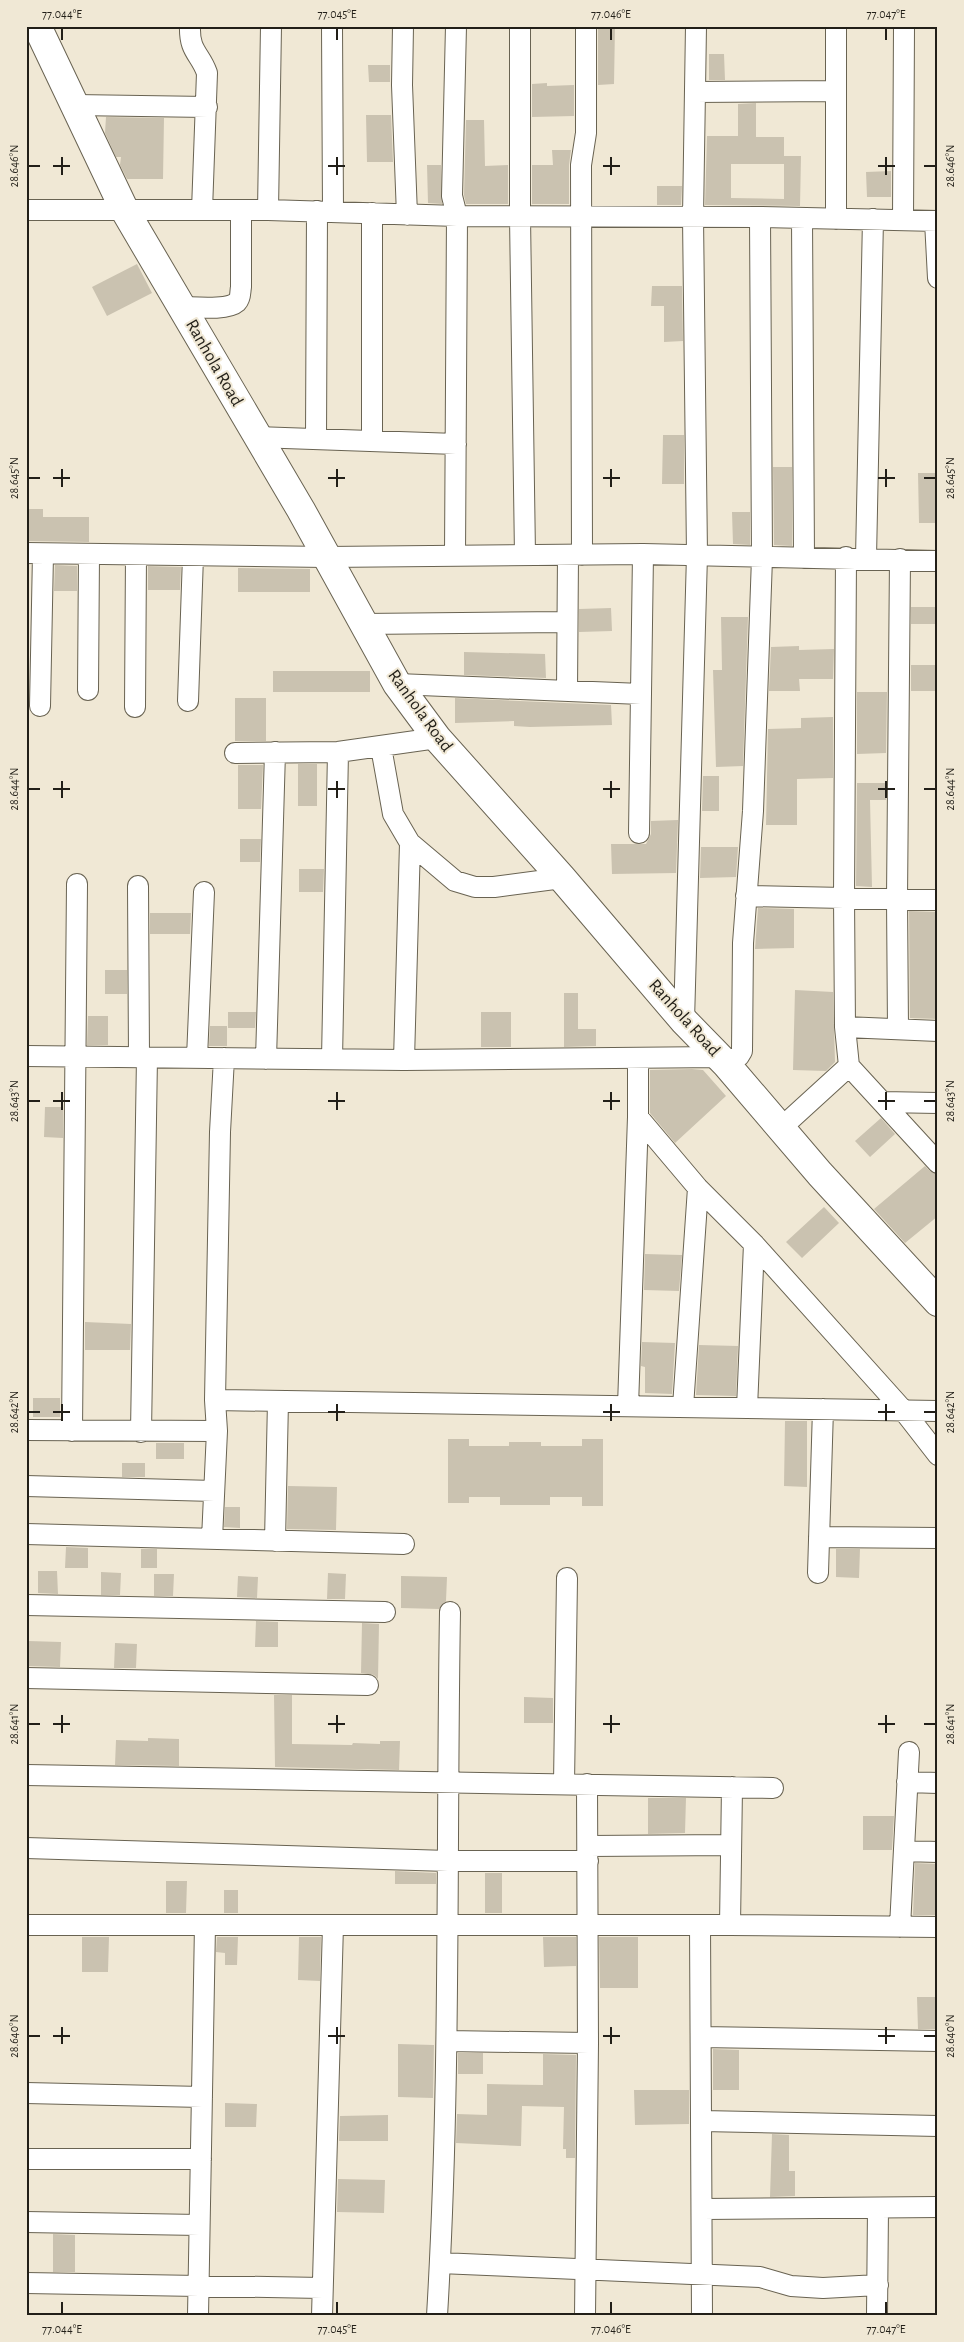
<svg xmlns="http://www.w3.org/2000/svg" width="964" height="2342" viewBox="0 0 964 2342" font-family="'Alegreya Sans',sans-serif">
<style>
.building{fill:#cac2b0}
.lines{fill:none;stroke-linecap:round;stroke-linejoin:round}
.street-casing{stroke:#696352;stroke-width:22}
.secondary-casing{stroke:#696352;stroke-width:30}
.street{stroke:#fff;stroke-width:20}
.secondary{stroke:#fff;stroke-width:28}
.ticks{fill:none;stroke:#221f18;stroke-width:2}
.labels{text-anchor:middle;dominant-baseline:central;stroke-width:4;stroke-linejoin:round;paint-order:stroke}
.street-label{font-size:18px;fill:#221f18;stroke:#f0e8d5}
.neatline{fill:none;stroke:#221f18;stroke-width:2}
.ticks-label{font-size:12px;text-anchor:middle;fill:#221f18}
</style>
<rect width="100%" height="100%" fill="#f0e8d5"/>
<!-- building -->
<path class="building" d="M598,26H615L614,84L598,85Z
M709,54H724L725,80H709Z
M368,65H390V82H369Z
M547,83V86L574,85V116L532,117V84Z
M756,103V137H784V164H731V198L784,199V156H801L800,206L705,205L707,136H738V104Z
M366,115H391L393,162H367Z
M106,117L164,118L163,179H127L120,165L121,157H116L105,133Z
M466,120H484L485,166L508,165V204H466L464,195Z
M552,150H571L569,165V204H532V165H553Z
M427,165H441L442,204L428,203Z
M891,171V197H867L866,172Z
M657,186H682L681,205H657Z
M137,264L152,293L107,316L92,287Z
M652,286H682L683,341L664,342V306H651Z
M663,435H684V484H662Z
M773,467H792V546L774,545Z
M918,473H938V523H919Z
M26,509H43V517H89V542L26,541Z
M732,512H750V545L733,544Z
M55,565L77,566V591H54Z
M148,566L181,567L180,590H148Z
M238,568L310,569V592H238Z
M911,607H938V624H911Z
M611,608L612,631L579,632V609Z
M721,617H748L743,766L716,767L713,670H722Z
M799,646V650L834,649L833,679H799L800,691H769L771,647Z
M464,652L545,654L546,678L464,675Z
M911,665H938V691H911Z
M273,671H370V692H273Z
M857,692H887L886,753L857,754Z
M235,698H266V741H235Z
M455,698L611,705L612,725L530,727L514,726V721L455,723Z
M833,717V778L797,779V825H766L768,729L801,728V718Z
M298,764H317V806H298Z
M238,765H263L261,809H238Z
M703,776H719V811H702Z
M857,783H886V800H870L872,887L856,886Z
M678,820L676,873L612,874L611,844H646L651,834V821Z
M240,839H261L260,862H240Z
M701,847H738L736,877L700,878Z
M299,869H324L323,892H299Z
M758,908L794,909V948L755,949Z
M909,911L938,912V1019L910,1018Z
M150,913H191L190,934H150Z
M105,970H127V994H105Z
M795,990L833,992L835,1062L826,1071L793,1070Z
M564,993H578V1029H596V1046L564,1047Z
M228,1012H256L255,1028H228Z
M481,1012H511V1047H481Z
M88,1016H108V1045H87Z
M210,1026H227V1046H209Z
M692,1069L703,1070L726,1096L675,1143L650,1113V1070Z
M45,1107H63V1138L44,1137Z
M881,1118L895,1134L870,1157L855,1141Z
M925,1166L930,1171L938,1175V1216L905,1243L874,1209Z
M824,1207L839,1223L802,1258L786,1242Z
M645,1254L682,1255L679,1291L644,1290Z
M85,1322L131,1324L130,1350H85Z
M642,1342L675,1343L672,1394L645,1393V1367L641,1366Z
M699,1345L738,1346L736,1396L696,1395Z
M33,1398H60V1417H33Z
M785,1421H807V1487L784,1486Z
M448,1439H469V1446H509V1442H541V1446H582V1439H603V1506H582V1497H550V1505H500V1497H469V1503H448Z
M156,1443H184V1459H156Z
M122,1463H145V1477H122Z
M288,1486L337,1487L336,1530L287,1529Z
M225,1507H240V1528L224,1527Z
M66,1547L88,1548V1568H65Z
M141,1549H157V1568H141Z
M836,1549H860L859,1578L836,1577Z
M38,1571H57L58,1594L38,1593Z
M101,1572L121,1573L120,1595H101Z
M328,1573L346,1574L345,1599H327Z
M154,1574H174L173,1596H154Z
M238,1576L258,1577L257,1598L237,1597Z
M401,1576L447,1577L446,1601L439,1609L401,1608Z
M256,1621L278,1622V1647H255Z
M362,1623L379,1624L378,1679L374,1675L361,1673Z
M28,1641L61,1642L60,1667L27,1666Z
M115,1643L137,1644L136,1668H114Z
M274,1695H292V1744L352,1745L353,1743L380,1744V1741H400L399,1770L275,1767Z
M524,1697L553,1698V1723H524Z
M148,1738L179,1739V1766L115,1765L116,1740L148,1741Z
M648,1798H686L685,1833L648,1834Z
M863,1816H894L892,1850H863Z
M915,1863L937,1864L936,1915H913Z
M395,1871L436,1873V1884H395Z
M485,1873H502V1913H485Z
M166,1881H187L186,1913H166Z
M224,1890H238V1913H224Z
M82,1937H109L108,1972H82Z
M217,1937H238L237,1965H225V1953L216,1952Z
M299,1937H321L320,1981L298,1980Z
M543,1937H576V1966L544,1967Z
M599,1937H638V1988H600Z
M917,1997H938V2029H918Z
M398,2044L434,2045L433,2098L398,2097Z
M713,2049L739,2050V2090H713Z
M458,2053H483V2074H458Z
M543,2054L576,2055L575,2158H566V2149H563L564,2107L522,2106L521,2146L456,2143L457,2114L487,2115V2084L543,2085Z
M634,2090H689V2124L635,2125Z
M225,2103L257,2104L256,2127H225Z
M388,2115V2141H339L340,2116Z
M772,2134L789,2135V2171H795V2196L770,2197Z
M338,2179L385,2180L384,2213L337,2212Z
M53,2234L75,2235V2272H53Z"/>
<g class="lines">
<defs>
<path id="street" d="M190,26C189,52 200,53 207,73L202,210
M332,26L333,211
M403,26L402,85L407,215
M520,26V217L525,555
M695,92L836,91
M75,105L207,107
M26,210H268L457,216L760,217L938,221
M268,210L271,26
M372,213V441
M802,218L804,558
M836,219V26
M903,219L904,26
M935,221L938,278
M181,307C193,307 227,311 237,302C241,298 240,292 241,287V210
M256,437L456,444
M316,439L317,211
M26,553L326,557L643,554L938,561
M455,555L457,216L452,196L456,26
M582,555L581,165L586,133V26
M866,558L873,219
M363,624L567,622
M397,684L641,694
M88,690L89,554
M567,691L568,555
M188,701L193,556
M40,706L43,554
M135,707L136,555
M381,747L393,814L410,843L455,881L475,887H494L562,878
M235,753L338,752L437,738
M639,833L643,554
M138,886L139,1057
M746,896L938,900
M684,1021L697,555L693,217L696,26
M845,1027L938,1031
M898,1029L897,899L900,559
M26,1056L404,1060L719,1057
M197,1058L204,892
M266,1059L275,752
M332,1059L338,752
M638,1059V1117L698,1188L754,1244L903,1410L938,1455
M404,1060L410,843
M726,1064L739,1056L742,1051L743,943L753,811L762,558L760,217
M849,1066L938,1163
M882,1102L938,1103
M781,1128L849,1066L845,1027L844,897L846,557
M215,1400L938,1411
M628,1406L638,1117
M683,1407L698,1188
M747,1408L754,1244
M26,1430L217,1431L215,1400L220,1132L224,1058
M72,1431L77,884
M141,1432L147,1057
M26,1486L214,1491
M26,1534L404,1544
M819,1537L938,1538
M212,1539L217,1431
M275,1541L278,1401
M818,1573L823,1409
M26,1605L385,1612
M26,1678L368,1685
M26,1775L773,1788
M907,1782L938,1783
M564,1784L567,1578
M588,1846L731,1845
M26,1848L448,1861H588
M904,1851L938,1852
M26,1925H730L938,1927
M700,1925L702,2316
M730,1925L732,1787
M900,1927L909,1752
M701,2037L938,2041
M447,2041L588,2043
M26,2093L202,2097
M702,2121L938,2126
M26,2159H201
M703,2209L938,2207
M26,2222L199,2225
M440,2263L760,2277L791,2286L823,2288L878,2285
M26,2283L322,2288
M198,2316L205,1925
M322,2316L333,1925
M437,2316C451,2081 446,1847 450,1612
M585,2316L588,2043L587,1784
M877,2316L878,2208"/>
<path id="secondary" d="M37,26L124,209L301,510L397,684L437,738L562,878L684,1021L726,1064L820,1174L938,1302"/>
</defs>
<!-- street casing -->
<use href="#street" class="street-casing"/>
<!-- secondary casing -->
<use href="#secondary" class="secondary-casing"/>
<!-- street -->
<use href="#street" class="street"/>
<!-- secondary -->
<use href="#secondary" class="secondary"/>
</g>
<!-- ticks -->
<path class="ticks" d="M62,28V40M337,28V40M611,28V40M886,28V40M62,157V175M337,157V175M611,157V175M886,157V175M28,166H40M53,166H70M328,166H345M603,166H620M878,166H895M924,166H936M62,469V487M337,469V487M611,469V487M886,469V487M28,478H40M53,478H70M328,478H345M603,478H620M878,478H895M924,478H936M62,781V798M337,781V798M611,781V798M886,781V798M28,789H40M53,789H70M328,789H345M603,789H620M878,789H895M924,789H936M62,1092V1110M337,1092V1110M611,1092V1110M886,1092V1110M28,1101H40M53,1101H70M328,1101H345M603,1101H620M878,1101H895M924,1101H936M62,1404V1421M337,1404V1421M611,1404V1421M886,1404V1421M28,1412H40M53,1412H70M328,1412H345M603,1412H620M878,1412H895M924,1412H936M62,1715V1733M337,1715V1733M611,1715V1733M886,1715V1733M28,1724H40M53,1724H70M328,1724H345M603,1724H620M878,1724H895M924,1724H936M62,2027V2044M337,2027V2044M611,2027V2044M886,2027V2044M28,2036H40M53,2036H70M328,2036H345M603,2036H620M878,2036H895M924,2036H936M62,2302V2314M337,2302V2314M611,2302V2314M886,2302V2314"/>
<g class="labels">
<!-- street labels -->
<g class="street-label">
<text transform="translate(214 363) rotate(60)">Ranhola Road</text>
<text transform="translate(420 711) rotate(54)">Ranhola Road</text>
<text transform="translate(684 1018) rotate(48)">Ranhola Road</text>
</g>
</g>
<!-- border -->
<rect width="964" height="2342" fill="none" stroke="#f0e8d5" stroke-width="55"/>
<rect x="28" y="28" width="908" height="2286" class="neatline"/>
<g class="ticks-label">
<text x="62" y="18">77.044°E</text>
<text x="337" y="18">77.045°E</text>
<text x="611" y="18">77.046°E</text>
<text x="886" y="18">77.047°E</text>
<text transform="translate(14 166) rotate(-90)" y="4">28.646°N</text>
<text transform="translate(950 166) rotate(-90)" y="4">28.646°N</text>
<text transform="translate(14 478) rotate(-90)" y="4">28.645°N</text>
<text transform="translate(950 478) rotate(-90)" y="4">28.645°N</text>
<text transform="translate(14 789) rotate(-90)" y="4">28.644°N</text>
<text transform="translate(950 789) rotate(-90)" y="4">28.644°N</text>
<text transform="translate(14 1101) rotate(-90)" y="4">28.643°N</text>
<text transform="translate(950 1101) rotate(-90)" y="4">28.643°N</text>
<text transform="translate(14 1412) rotate(-90)" y="4">28.642°N</text>
<text transform="translate(950 1412) rotate(-90)" y="4">28.642°N</text>
<text transform="translate(14 1724) rotate(-90)" y="4">28.641°N</text>
<text transform="translate(950 1724) rotate(-90)" y="4">28.641°N</text>
<text transform="translate(14 2036) rotate(-90)" y="4">28.640°N</text>
<text transform="translate(950 2036) rotate(-90)" y="4">28.640°N</text>
<text x="62" y="2333">77.044°E</text>
<text x="337" y="2333">77.045°E</text>
<text x="611" y="2333">77.046°E</text>
<text x="886" y="2333">77.047°E</text>
</g>
</svg>
